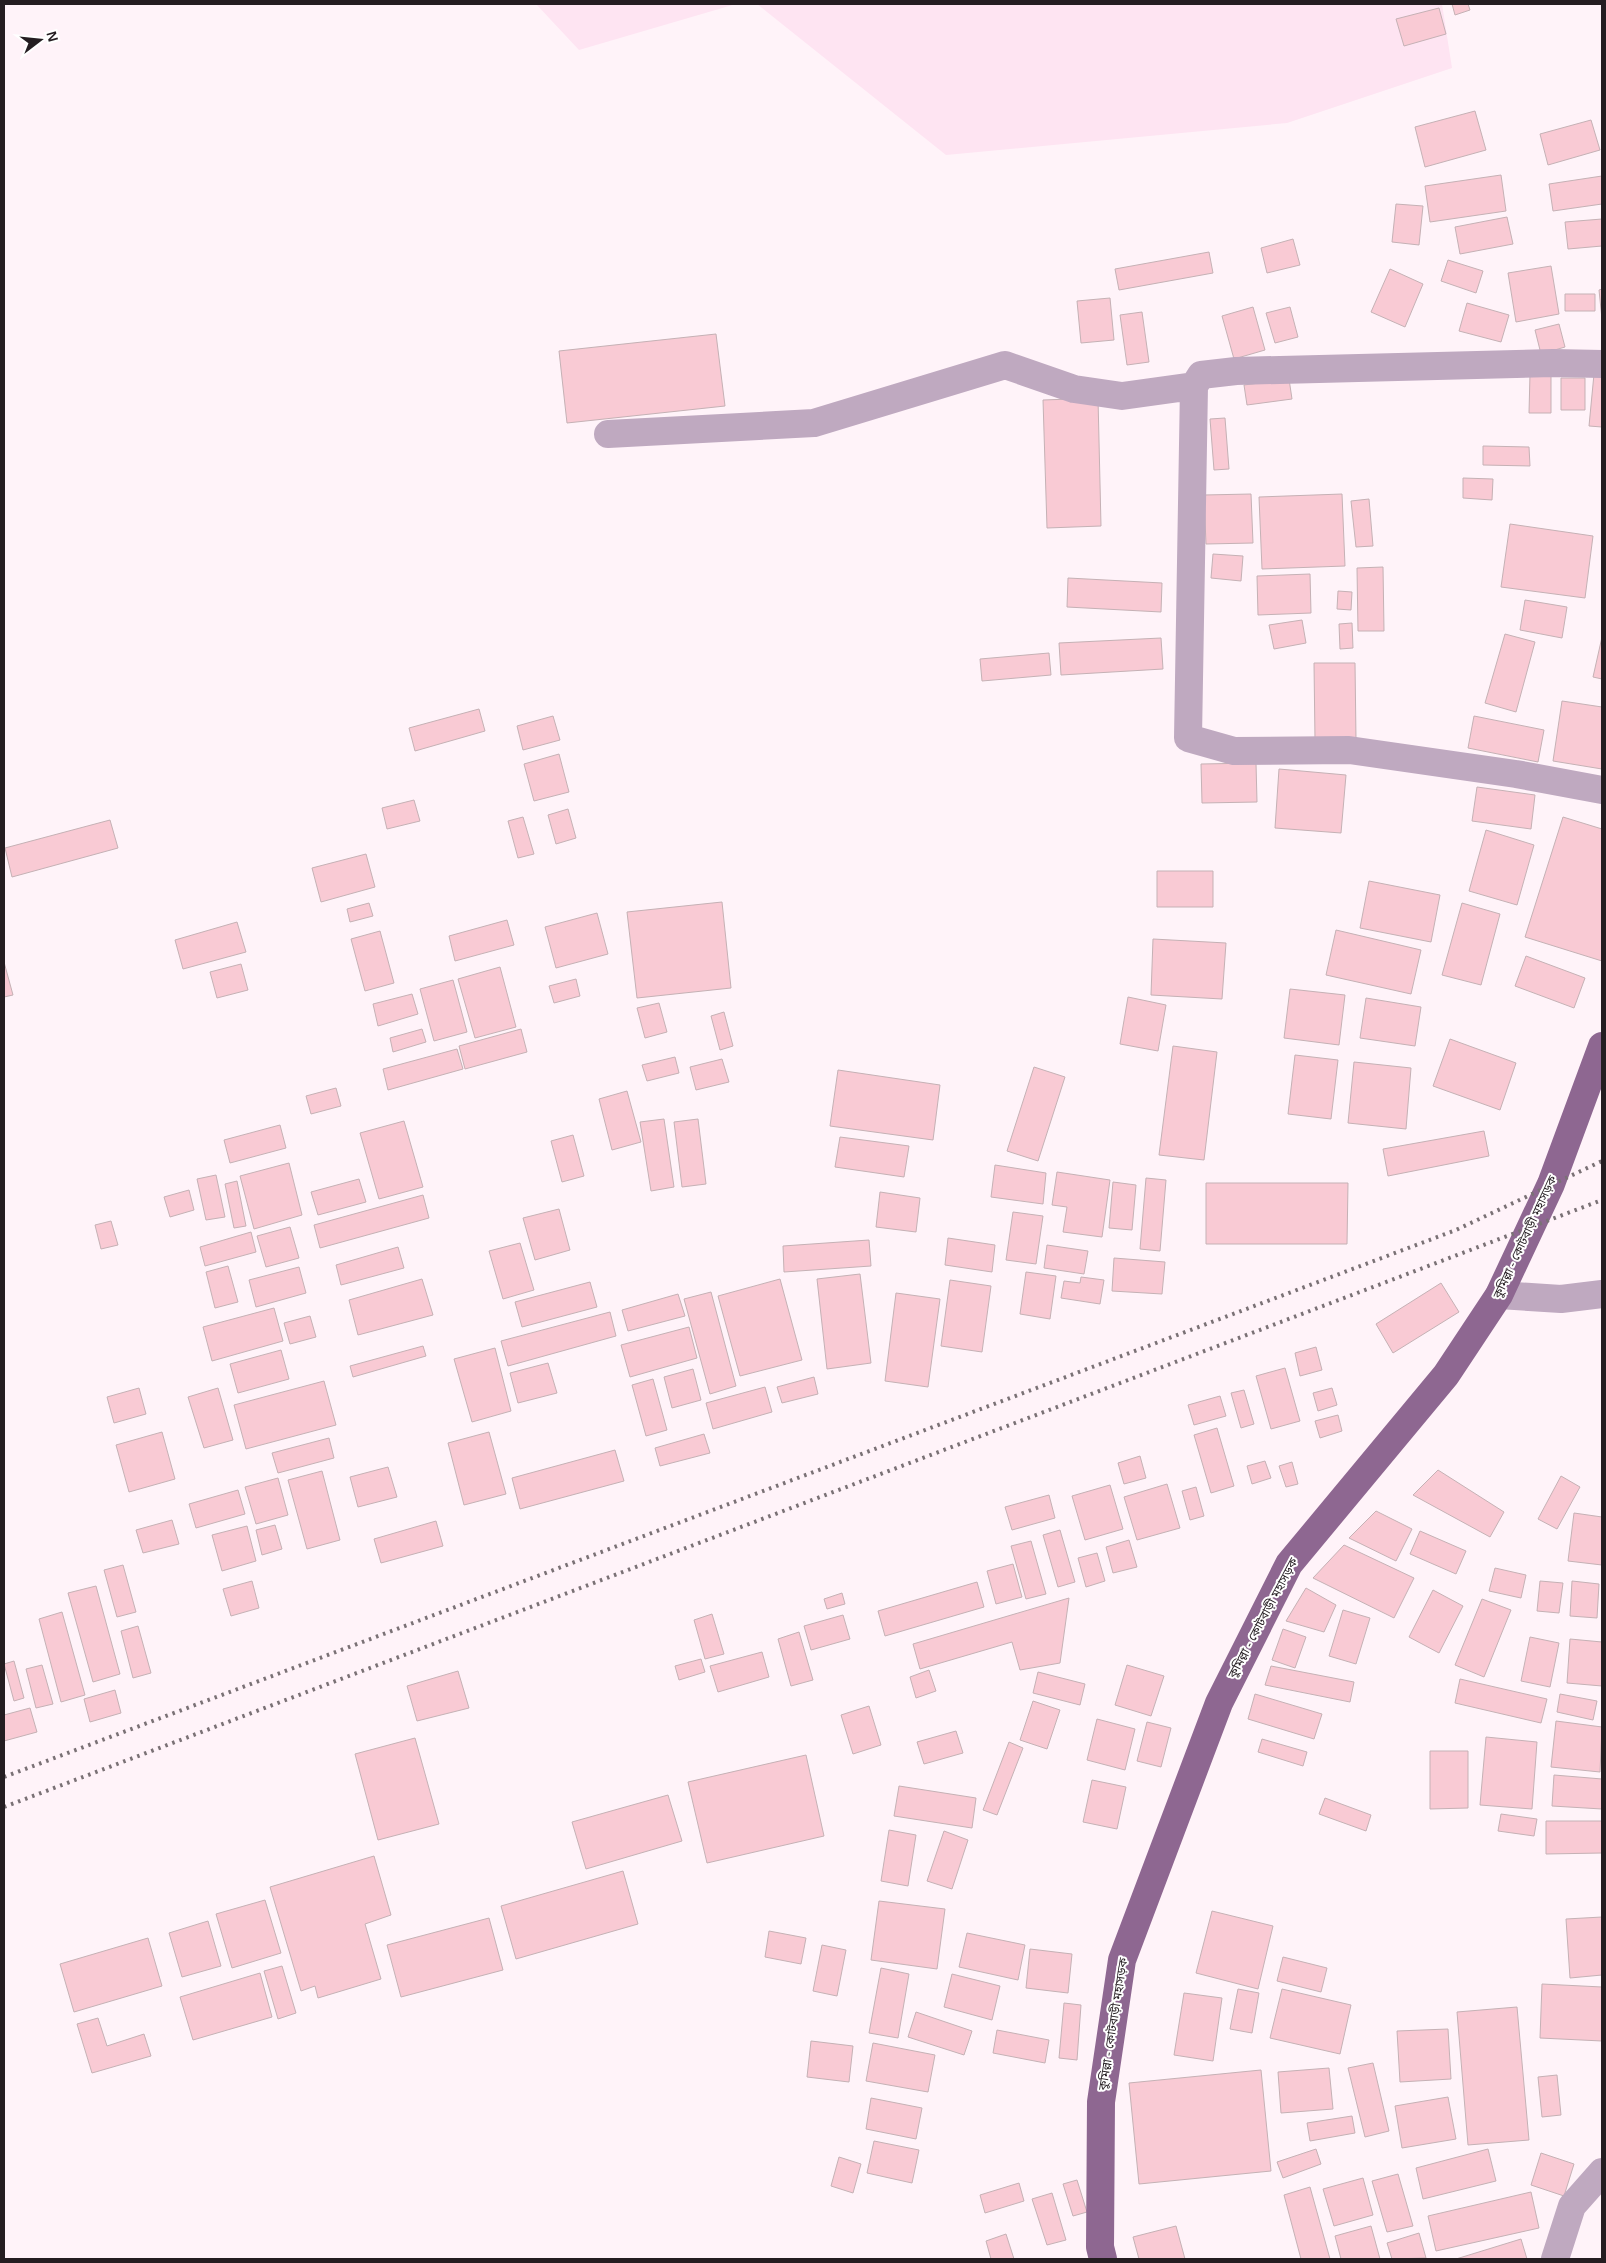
<svg xmlns="http://www.w3.org/2000/svg" width="1606" height="2263" viewBox="0 0 1606 2263" font-family="Helvetica,'Noto Sans Bengali',sans-serif">
<style>
.built{fill:#fee4f2}
.building{fill:#f9cad4;stroke:#c5b1b5}
.lines{fill:none;stroke-linecap:round;stroke-linejoin:round}
.minor{stroke:#bfa9c0;stroke-width:28}
.major{stroke:#8e6791;stroke-width:28}
.rail{stroke:#7a7175;stroke-width:4;stroke-dasharray:2.5 5;stroke-linecap:butt}
.labels{text-anchor:middle;dominant-baseline:central;stroke-width:4;stroke-linejoin:round;paint-order:stroke}
.street-label{font-size:12px;fill:#241d21;stroke:#fff}
</style>
<rect width="100%" height="100%" fill="#fff3f9"/>
<!-- built -->
<path class="built" d="M536,4H736L579,50Z
M757,4H1442L1452,68L1287,123L946,155Z"/>
<!-- building -->
<path class="building" d="M1452,4H1468L1470,10L1455,15Z
M1439,8L1446,34L1404,46L1396,19Z
M1475,111L1486,150L1425,167L1415,127Z
M1591,120L1600,150L1548,165L1540,134Z
M1501,175L1506,211L1430,222L1425,186Z
M1602,176V204L1553,211L1549,184Z
M1396,204L1423,206L1419,245L1392,242Z
M1507,217L1513,244L1460,254L1455,227Z
M1602,219V246L1568,249L1565,222Z
M1293,239L1300,265L1267,273L1261,248Z
M1209,252L1213,273L1119,290L1115,269Z
M1448,260L1483,271L1476,293L1441,281Z
M1551,266L1559,314L1516,322L1508,273Z
M1390,269L1423,284L1405,327L1371,312Z
M1602,289V319L1599,290Z
M1565,294H1595V311H1565Z
M1110,298L1114,340L1081,343L1077,301Z
M1467,303L1509,315L1501,342L1459,331Z
M1253,307L1265,350L1234,359L1222,316Z
M1290,307L1298,337L1275,343L1266,313Z
M1142,312L1149,362L1127,365L1120,315Z
M1559,324L1565,347L1541,354L1535,330Z
M716,334L725,406L567,423L559,351Z
M1530,374L1551,375V413H1529Z
M1594,374L1602,375V427L1589,426Z
M1561,378H1585V410H1561Z
M1289,379L1292,399L1247,405L1244,385Z
M1098,398L1101,526L1047,528L1043,400Z
M1225,418L1229,469L1214,470L1210,419Z
M1483,446L1529,447L1530,466L1483,465Z
M1463,478L1493,479L1492,500L1463,498Z
M1251,494L1253,543L1206,544L1204,495Z
M1342,494L1345,566L1262,569L1259,497Z
M1369,499L1373,546L1356,547L1351,501Z
M1510,524L1593,536L1585,598L1501,587Z
M1213,554L1243,556L1241,581L1211,578Z
M1383,567L1384,631H1358L1357,568Z
M1310,574L1311,613L1258,615L1257,576Z
M1068,578L1162,583L1161,612L1067,607Z
M1338,591L1352,592L1351,610L1337,609Z
M1525,600L1567,607L1562,638L1520,630Z
M1302,620L1306,643L1274,649L1269,625Z
M1352,623L1353,648L1340,649L1339,624Z
M1505,634L1535,642L1516,712L1485,703Z
M1602,637V679L1593,677Z
M1161,638L1163,669L1061,675L1059,643Z
M1049,653L1051,675L982,681L980,659Z
M1314,663H1355L1356,740H1315Z
M1562,701L1602,707V769L1553,761Z
M479,709L485,731L415,751L409,728Z
M553,716L560,740L523,750L517,726Z
M1474,716L1544,730L1538,762L1468,748Z
M559,754L569,792L534,801L524,764Z
M1256,763L1257,802L1202,803L1201,764Z
M1279,769L1346,775L1341,833L1275,828Z
M1477,787L1535,795L1531,829L1472,821Z
M414,800L420,821L387,829L382,808Z
M568,809L576,838L556,844L548,815Z
M523,817L534,854L518,858L508,821Z
M1563,817L1602,829V961L1525,937Z
M110,820L118,848L12,877L5,848Z
M1486,830L1534,845L1517,905L1469,891Z
M366,854L375,887L321,902L312,868Z
M1157,871H1213V907H1157Z
M1369,881L1440,895L1431,942L1360,928Z
M722,902L731,988L637,998L627,912Z
M369,903L373,916L350,922L347,909Z
M1462,903L1500,914L1481,985L1442,975Z
M597,913L608,954L556,968L545,927Z
M507,920L514,945L455,961L449,936Z
M237,922L246,952L183,969L175,940Z
M1336,930L1421,950L1411,994L1326,975Z
M380,931L394,983L365,991L351,939Z
M1153,939L1226,943L1222,999L1151,995Z
M1526,956L1585,978L1574,1008L1515,986Z
M4,962L13,995L4,997Z
M241,964L248,990L217,998L210,972Z
M500,967L516,1027L475,1038L458,979Z
M576,979L580,996L554,1003L549,986Z
M453,980L467,1032L434,1041L420,989Z
M1290,989L1345,995L1339,1045L1284,1038Z
M412,994L418,1014L378,1026L373,1004Z
M1128,997L1166,1005L1158,1051L1120,1044Z
M1366,998L1421,1007L1415,1046L1360,1038Z
M659,1003L667,1032L645,1038L637,1008Z
M724,1012L733,1046L720,1050L711,1016Z
M422,1029L426,1042L393,1052L390,1038Z
M521,1029L527,1052L465,1069L459,1046Z
M1450,1039L1516,1063L1500,1110L1433,1086Z
M1173,1046L1217,1052L1204,1160L1159,1155Z
M457,1049L463,1069L388,1090L383,1069Z
M1295,1055L1338,1060L1331,1119L1288,1114Z
M675,1057L679,1073L647,1081L642,1065Z
M722,1059L729,1082L696,1090L690,1067Z
M1354,1062L1411,1068L1406,1129L1348,1123Z
M1034,1067L1065,1077L1038,1161L1007,1151Z
M838,1070L940,1085L933,1140L830,1126Z
M336,1088L341,1106L311,1114L306,1096Z
M627,1091L641,1142L612,1150L599,1099Z
M664,1119L674,1187L651,1191L640,1122Z
M698,1119L706,1184L682,1187L674,1122Z
M404,1121L423,1187L379,1199L360,1133Z
M280,1125L286,1148L230,1163L224,1140Z
M1484,1131L1489,1156L1388,1176L1383,1149Z
M573,1135L584,1176L562,1182L551,1141Z
M840,1137L909,1146L904,1177L835,1167Z
M289,1163L302,1215L254,1229L240,1176Z
M995,1165L1046,1173L1043,1204L991,1197Z
M1057,1172L1110,1180L1102,1237L1063,1232L1067,1207L1052,1205Z
M216,1175L225,1217L206,1220L197,1179Z
M1146,1178L1166,1180L1160,1251L1140,1249Z
M359,1179L366,1202L318,1215L311,1192Z
M237,1181L246,1226L234,1228L225,1184Z
M1113,1182L1136,1185L1132,1230L1109,1228Z
M1206,1183H1348L1347,1244H1206Z
M189,1190L194,1210L170,1217L164,1197Z
M880,1192L920,1198L916,1232L876,1227Z
M423,1195L429,1218L320,1248L314,1225Z
M559,1209L570,1250L535,1260L523,1218Z
M1013,1212L1043,1216L1036,1264L1006,1260Z
M111,1221L118,1245L101,1249L95,1225Z
M290,1227L299,1258L266,1267L257,1236Z
M251,1232L256,1252L205,1266L200,1247Z
M948,1238L995,1245L992,1272L945,1265Z
M869,1240L871,1266L784,1272L783,1246Z
M520,1243L534,1290L503,1299L489,1251Z
M1047,1245L1088,1251L1084,1274L1044,1268Z
M398,1247L404,1268L341,1285L336,1265Z
M1114,1258L1165,1262L1162,1294L1112,1291Z
M228,1266L238,1302L215,1308L206,1272Z
M299,1267L306,1293L256,1307L249,1280Z
M1026,1272L1056,1276L1050,1319L1020,1314Z
M860,1274L871,1363L827,1369L817,1279Z
M1081,1277L1104,1280L1100,1304L1061,1298L1064,1281L1080,1283Z
M422,1279L433,1315L358,1335L349,1300Z
M780,1279L802,1360L740,1376L718,1296Z
M950,1280L991,1286L982,1352L941,1346Z
M590,1282L597,1307L522,1327L515,1302Z
M1441,1283L1459,1312L1393,1353L1376,1324Z
M711,1292L736,1386L710,1394L684,1299Z
M896,1293L940,1299L928,1387L885,1381Z
M678,1294L685,1316L628,1331L622,1310Z
M274,1308L283,1341L212,1361L203,1327Z
M610,1312L616,1336L508,1366L501,1341Z
M310,1316L316,1337L290,1344L284,1323Z
M689,1327L697,1358L630,1377L621,1345Z
M423,1346L426,1356L353,1377L350,1366Z
M1316,1347L1322,1370L1300,1376L1295,1353Z
M495,1348L511,1411L472,1422L454,1359Z
M281,1350L289,1379L238,1393L230,1364Z
M548,1363L557,1393L518,1403L510,1373Z
M1285,1368L1300,1421L1271,1429L1256,1376Z
M693,1369L701,1400L672,1408L664,1377Z
M814,1377L818,1394L782,1403L777,1387Z
M653,1379L667,1430L646,1436L632,1385Z
M324,1381L336,1425L246,1449L234,1405Z
M765,1387L772,1412L713,1429L706,1403Z
M139,1388L146,1414L114,1423L107,1397Z
M218,1388L233,1440L204,1448L188,1397Z
M1332,1388L1337,1405L1318,1411L1313,1393Z
M1244,1390L1254,1424L1241,1428L1231,1393Z
M1220,1396L1226,1416L1194,1425L1188,1405Z
M1338,1415L1342,1431L1320,1438L1315,1421Z
M1217,1428L1234,1486L1211,1493L1194,1435Z
M162,1432L175,1479L129,1492L116,1445Z
M489,1432L506,1494L464,1505L448,1443Z
M704,1434L710,1453L660,1466L655,1448Z
M329,1438L334,1458L278,1473L272,1453Z
M615,1450L624,1481L520,1509L512,1478Z
M1140,1456L1146,1478L1124,1484L1118,1463Z
M1265,1461L1271,1478L1252,1484L1247,1466Z
M1292,1462L1298,1484L1286,1487L1279,1466Z
M388,1467L397,1497L358,1507L350,1477Z
M1438,1470L1504,1512L1490,1537L1413,1495Z
M322,1471L340,1540L307,1549L288,1480Z
M1561,1476L1580,1487L1557,1529L1538,1519Z
M278,1478L288,1515L256,1524L245,1487Z
M1167,1484L1180,1528L1137,1540L1124,1497Z
M1110,1485L1123,1529L1085,1540L1072,1496Z
M1196,1487L1204,1516L1190,1520L1182,1491Z
M238,1490L245,1514L196,1528L189,1504Z
M1049,1495L1055,1518L1012,1530L1005,1507Z
M1376,1511L1412,1529L1396,1561L1349,1538Z
M1574,1513L1602,1517V1565L1568,1561Z
M172,1520L179,1544L143,1553L136,1530Z
M436,1521L443,1546L381,1563L374,1539Z
M275,1525L282,1549L262,1555L256,1530Z
M247,1526L256,1561L222,1571L212,1535Z
M1060,1530L1075,1582L1058,1587L1043,1535Z
M1420,1531L1466,1551L1456,1574L1410,1554Z
M1129,1540L1137,1567L1113,1573L1106,1547Z
M1031,1541L1046,1594L1026,1599L1011,1546Z
M1344,1545L1414,1578L1394,1618L1313,1578Z
M1097,1553L1105,1581L1086,1587L1078,1558Z
M1013,1564L1022,1597L996,1604L987,1571Z
M123,1565L136,1612L117,1617L104,1570Z
M1495,1568L1526,1575L1521,1598L1489,1591Z
M252,1581L259,1608L231,1616L223,1589Z
M1540,1581L1563,1583L1559,1613L1537,1611Z
M1572,1581L1599,1584L1597,1618L1570,1616Z
M977,1582L984,1607L885,1636L878,1611Z
M96,1586L120,1674L93,1682L68,1593Z
M1306,1588L1336,1605L1324,1632L1286,1621Z
M1433,1590L1463,1606L1439,1653L1409,1637Z
M842,1593L845,1604L827,1609L824,1599Z
M1069,1598L1060,1663L1020,1670L1012,1642L920,1669L913,1644Z
M1482,1599L1511,1610L1484,1677L1455,1665Z
M1343,1610L1370,1618L1356,1664L1329,1656Z
M62,1612L85,1695L61,1702L39,1619Z
M712,1614L724,1654L705,1659L694,1620Z
M843,1615L850,1639L811,1650L804,1626Z
M138,1626L151,1673L133,1678L121,1631Z
M1283,1629L1306,1637L1295,1668L1272,1660Z
M799,1632L813,1680L791,1686L778,1639Z
M1530,1637L1559,1643L1550,1687L1521,1681Z
M1570,1639L1602,1642V1686L1567,1683Z
M762,1652L769,1677L718,1692L710,1666Z
M701,1659L705,1672L679,1680L675,1666Z
M14,1661L24,1698L14,1701L4,1664Z
M42,1665L53,1704L36,1708L26,1669Z
M1127,1665L1164,1676L1151,1716L1115,1705Z
M1271,1666L1354,1682L1350,1702L1265,1685Z
M929,1670L936,1691L916,1698L910,1677Z
M458,1671L469,1708L417,1721L407,1686Z
M1038,1672L1085,1684L1080,1705L1033,1693Z
M1460,1679L1547,1699L1541,1723L1455,1703Z
M115,1690L121,1713L90,1722L84,1699Z
M1255,1694L1322,1714L1314,1739L1248,1719Z
M1560,1694L1597,1701L1593,1720L1557,1712Z
M1033,1701L1060,1710L1047,1749L1020,1740Z
M869,1706L881,1745L853,1754L841,1715Z
M30,1708L37,1732L4,1741V1715Z
M1097,1719L1135,1729L1125,1770L1087,1760Z
M1556,1721L1602,1727L1600,1772L1551,1767Z
M1147,1722L1171,1728L1161,1767L1137,1761Z
M956,1731L963,1753L924,1764L917,1742Z
M1486,1737L1537,1742L1532,1809L1480,1805Z
M415,1738L439,1824L378,1840L355,1754Z
M1262,1739L1307,1752L1303,1766L1258,1752Z
M1009,1742L1023,1748L997,1815L983,1810Z
M1430,1751H1468V1808L1430,1809Z
M806,1755L824,1836L707,1863L688,1782Z
M1554,1775L1602,1779V1809L1552,1806Z
M1092,1780L1126,1787L1117,1829L1083,1822Z
M899,1786L976,1798L972,1828L894,1816Z
M668,1795L682,1841L586,1869L572,1822Z
M1325,1798L1371,1815L1366,1831L1319,1814Z
M1501,1814L1537,1819L1534,1836L1498,1831Z
M1546,1821H1602V1853L1546,1854Z
M889,1830L916,1835L908,1886L881,1881Z
M944,1831L968,1840L952,1889L927,1881Z
M374,1856L391,1915L365,1924L381,1979L318,1998L315,1986L301,1991L270,1887Z
M623,1871L638,1924L516,1959L501,1906Z
M265,1900L281,1953L232,1968L216,1914Z
M879,1901L945,1909L937,1969L871,1960Z
M1212,1911L1273,1926L1258,1989L1196,1973Z
M1602,1917V1975L1570,1978L1566,1919Z
M489,1918L503,1970L401,1997L387,1945Z
M208,1921L221,1966L182,1977L169,1933Z
M769,1931L806,1938L801,1964L765,1957Z
M967,1933L1025,1945L1018,1980L959,1967Z
M148,1938L162,1986L74,2012L60,1964Z
M822,1945L846,1950L837,1996L813,1991Z
M1030,1949L1072,1954L1068,1993L1026,1988Z
M1283,1957L1327,1968L1321,1992L1277,1981Z
M282,1966L296,2013L278,2019L264,1971Z
M881,1968L909,1974L898,2038L869,2033Z
M260,1973L272,2017L193,2040L180,1997Z
M952,1974L1000,1986L992,2020L944,2007Z
M1542,1984L1602,1987V2041L1540,2038Z
M1238,1989L1259,1993L1252,2033L1230,2029Z
M1282,1989L1351,2005L1340,2054L1270,2038Z
M1184,1993L1222,1998L1213,2061L1174,2055Z
M1064,2003L1081,2005L1077,2060L1059,2058Z
M1517,2007L1529,2140L1468,2145L1457,2012Z
M916,2012L972,2031L964,2055L908,2037Z
M98,2018L107,2046L144,2034L151,2056L92,2073L77,2024Z
M1448,2029L1451,2079L1400,2082L1397,2031Z
M997,2030L1049,2040L1045,2063L993,2053Z
M811,2041L853,2046L849,2082L807,2077Z
M873,2043L935,2055L928,2092L866,2081Z
M1373,2063L1389,2131L1365,2137L1348,2068Z
M1329,2068L1333,2109L1281,2113L1278,2072Z
M1261,2070L1271,2171L1139,2184L1129,2083Z
M1557,2075L1561,2115L1542,2117L1538,2077Z
M1448,2097L1456,2139L1402,2148L1395,2106Z
M871,2098L922,2108L916,2139L866,2129Z
M1352,2116L1355,2133L1310,2141L1307,2123Z
M874,2141L919,2150L912,2183L867,2173Z
M1316,2149L1321,2164L1283,2178L1277,2162Z
M1488,2149L1496,2181L1423,2199L1416,2168Z
M1541,2153L1574,2164L1564,2196L1531,2185Z
M839,2157L861,2164L853,2193L831,2186Z
M1398,2174L1413,2226L1387,2232L1372,2181Z
M1363,2178L1373,2215L1334,2226L1323,2189Z
M1077,2180L1087,2212L1073,2216L1063,2184Z
M1019,2183L1024,2201L985,2213L980,2195Z
M1310,2187L1330,2259H1301L1284,2195Z
M1531,2192L1539,2228L1436,2251L1428,2216Z
M1052,2193L1066,2240L1047,2245L1032,2199Z
M1176,2226L1185,2259H1139L1133,2237Z
M1371,2226L1380,2259H1341L1335,2236Z
M1419,2233L1426,2258L1392,2259L1387,2243Z
M1006,2234L1014,2259H991L986,2241Z
M1521,2239L1527,2259H1456Z"/>
<g class="lines">
<!-- minor -->
<path class="minor" d="M1602,364L1553,363L1236,371L1201,375L1194,386L1188,738L1234,751L1349,750L1516,774L1602,790
M608,434L814,423L1005,365L1074,389L1122,396L1194,386
M1499,1295L1561,1299L1602,1294
M1555,2259L1572,2206L1602,2172"/>
<!-- major -->
<path class="major" d="M1103,2259L1100,2247L1101,2102L1122,1960L1219,1703L1289,1564L1446,1375L1499,1295L1551,1184L1602,1046"/>
<!-- rail -->
<path class="rail" d="M4,1777L1456,1230L1602,1161
M4,1807L1602,1200"/>
</g>
<g class="labels">
<!-- street labels -->
<g class="street-label">
<text transform="translate(1525 1237) rotate(-65)">কুমিল্লা - কোটবাড়ী মহাসড়ক</text>
<text transform="translate(1263 1618) rotate(-62)">কুমিল্লা - কোটবাড়ী মহাসড়ক</text>
<text transform="translate(1113 2024) rotate(-81)">কুমিল্লা - কোটবাড়ী মহাসড়ক</text>
</g>
</g>
<!-- border -->
<rect width="1606" height="2263" fill="none" stroke="#241d21" stroke-width="10"/>
<!-- north arrow -->
<g transform="translate(40 40) rotate(74)" stroke="#ffffff" stroke-width="4" paint-order="stroke">
<path d="M0-4L9 19L0 12L-9 19Z" fill="#241d21"/>
<text y="-8" font-size="14" font-weight="bold" text-anchor="middle" fill="#241d21">N</text>
</g>
</svg>
